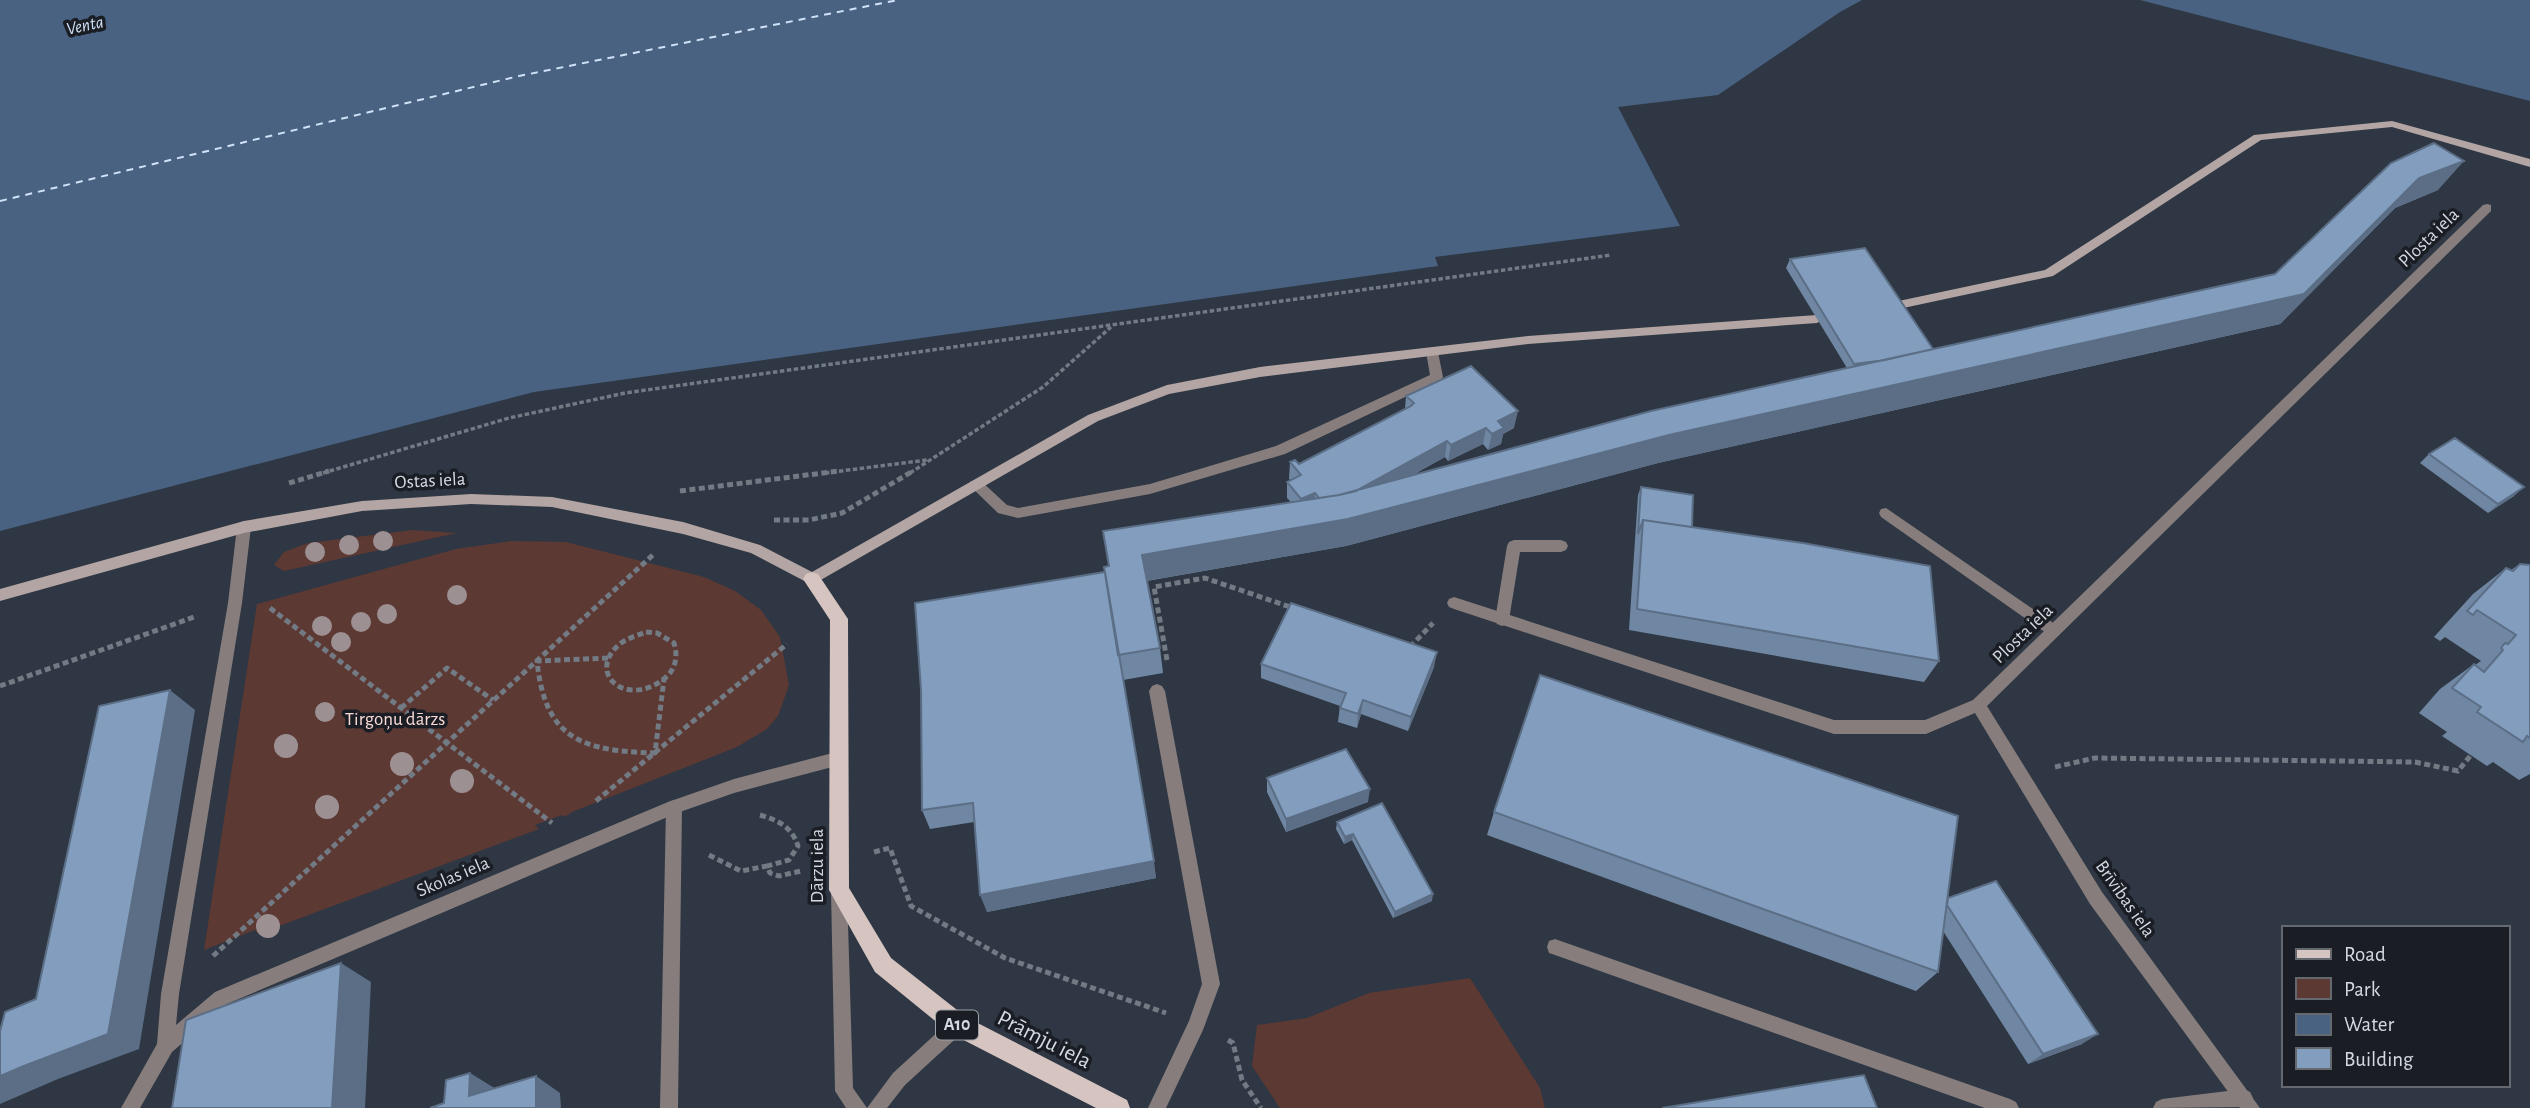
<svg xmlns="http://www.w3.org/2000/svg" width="2530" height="1108" viewBox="0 0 2530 1108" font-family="'Alegreya Sans',sans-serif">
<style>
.green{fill:#5d3934}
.water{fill:#496281}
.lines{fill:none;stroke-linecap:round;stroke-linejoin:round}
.ferry{stroke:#d1e2f8;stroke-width:2;stroke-dasharray:7 6;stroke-linecap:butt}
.path-far1{stroke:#727a84;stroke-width:3.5;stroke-dasharray:4.5 2.5;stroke-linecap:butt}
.path{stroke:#727a84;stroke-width:5;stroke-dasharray:6 3.5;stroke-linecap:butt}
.lane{fill:#867d7c;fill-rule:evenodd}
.street{fill:#867d7c;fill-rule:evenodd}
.secondary{fill:#b3a5a3;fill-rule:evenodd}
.primary{fill:#d6c4c1;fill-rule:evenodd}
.tree{fill:#9d9093}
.wall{fill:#7087a3}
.shaded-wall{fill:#5b6e85}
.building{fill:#829dbe;stroke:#5b6e85;stroke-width:2}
.labels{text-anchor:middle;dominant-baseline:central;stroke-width:7;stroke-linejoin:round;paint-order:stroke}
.far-water-label{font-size:18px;font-style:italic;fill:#d1e2f8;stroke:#1a1e24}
.shield{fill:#1a1e24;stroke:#9ca2a9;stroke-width:2}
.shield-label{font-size:18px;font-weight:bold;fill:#d4dae2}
.street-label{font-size:19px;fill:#d4dae2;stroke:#1a1e24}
.park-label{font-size:19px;fill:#f8d9d5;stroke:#1a1e24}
.near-street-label{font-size:23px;fill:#d4dae2;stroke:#1a1e24}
</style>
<rect width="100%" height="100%" fill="#2e3743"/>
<!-- green -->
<path class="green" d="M413,530L457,533L284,571L274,565L284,552L308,543Z
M512,541L566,542L704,577L735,591L761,610L780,637L789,685L778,716L767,729L737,747L572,812L565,817L562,815L535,825L539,829L258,934L255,930L204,950L257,604L456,549Z
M1470,978L1540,1088L1545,1108H1280L1252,1066L1257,1025L1307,1018L1369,993Z"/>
<!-- water -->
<path class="water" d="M0,0H1862L1840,12L1718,95L1618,107L1680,226L1435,257L1438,266L534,392L0,531Z
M2140,0H2530V101Z"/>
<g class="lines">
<!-- ferry -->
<path class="ferry" d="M0,201L519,76L898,0"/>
<!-- path-far1 -->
<path class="path-far1" d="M323,473L509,418L625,393L1611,255
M825,473L927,460
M910,473L1043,387L1111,327"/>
<!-- path -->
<path class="path" d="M289,483L329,471
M680,491L839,471
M774,520H809L842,513L913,471
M270,608L552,823
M646,632L657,633L674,643C678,656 676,669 665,678C626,710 584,672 621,643C628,638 638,635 646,632Z
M1410,647L1433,623
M608,658L537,661C545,740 583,751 655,753L664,679
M1167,660L1154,587L1205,578L1293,608
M0,686L197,616
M401,708L447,668L493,700
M2055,767L2095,758L2415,762L2458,771L2471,755
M596,801L787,644
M760,815C778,820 792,827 798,846L789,860L767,866
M874,852L890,848L911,906L1005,958L1166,1013
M709,855L741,871L767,866L770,873L779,876L801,871
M213,956L654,554
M1228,1040L1233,1043L1242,1080L1261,1108"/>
<!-- lane -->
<path class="lane" d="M1432,347L1438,352L1443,377L1441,380L1285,454L1150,494L1018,518L998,513L969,485L971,481H981L1007,505L1018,508L1150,484L1276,446L1430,375L1426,352Z
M1886,508L2059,627L2061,631L2059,635L2054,637L2049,635L1881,517L1879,513L1881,509Z
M1514,540H1561L1566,542L1568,546L1566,550L1561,552H1520L1509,620L1507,624L1502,626L1497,624L1495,620L1507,546L1509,542Z
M1157,684L1162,686L1165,691L1220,984L1203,1030L1166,1108H1148L1189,1021L1202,984L1149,691L1152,686Z
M674,800L680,802L682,807L678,1108H660L666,807L668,802Z
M1555,939L2010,1099L2016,1102L2019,1108H1985L1555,955L1549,953L1547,947L1549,941Z
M2244,1089L2250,1092L2253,1098L2250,1104L2244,1107L2153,1108L2156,1102L2162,1099Z"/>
<!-- street -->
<path class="street" d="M2487,204L2491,205V211L1987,706L2102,892L2260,1108H2240L2090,904L1975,713L1926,734H1834L1454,609L1449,607L1447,603L1449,599L1454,597L1834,720H1925L1973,700L2483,205Z
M244,521L249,523L251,527L242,603L179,994L176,1025L215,992L668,802L734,779L840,751L845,753L848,758L845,763L840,765L734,793L677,813L227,1004L172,1052L140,1108H121L157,1044L161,994L228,603L237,527L239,523Z
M839,883L845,885L847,891L853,1088L867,1108L893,1073L952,1019L958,1016L964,1019L967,1025L964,1031L905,1085L887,1108H846L835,1091L831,891L833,885Z"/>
<!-- secondary -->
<path class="secondary" d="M2392,121L2530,159V167L2392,127L2261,140L2053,276L1894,310L1888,306L1894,302L2045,270L2254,135Z
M1817,315L1823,319L1817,323L1528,344L1260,377L1169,394L1098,421L812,585L751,553L683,534L552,507L471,504L362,511L244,533L0,601V589L244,521L362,501L471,494L552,497L683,522L760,545L812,572L1088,415L1167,385L1260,367L1528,336Z"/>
<!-- primary -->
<path class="primary" d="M812,572L818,574L848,619L849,888L891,958L966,1017L1127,1100L1130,1108H1096L950,1033L875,972L829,890L830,620L803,579L806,574Z"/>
</g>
<!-- trees -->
<g class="tree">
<circle cx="383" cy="541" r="10"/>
<circle cx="349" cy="545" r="10"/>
<circle cx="315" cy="552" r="10"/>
<circle cx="457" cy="595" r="10"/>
<circle cx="387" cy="614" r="10"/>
<circle cx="361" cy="622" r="10"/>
<circle cx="322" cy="626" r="10"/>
<circle cx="341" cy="642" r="10"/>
<circle cx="325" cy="712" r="10"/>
<circle cx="286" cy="746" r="12"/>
<circle cx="402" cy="764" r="12"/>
<circle cx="462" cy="781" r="12"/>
<circle cx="327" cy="807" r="12"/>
<circle cx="268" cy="926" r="12"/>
</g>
<!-- wall -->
<path class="wall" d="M2391,163L2438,190L2395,208L2280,324L1658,463L1346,546L1147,581L1160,648L1163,673L1123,680L1156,878L987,912L974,822L930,829L922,810L1109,566L1291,502L1287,498V482L1291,480L1289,479L1290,462L1299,464L1405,409L1406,396L1514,428L1503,434L1501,444L1488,450L1483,444L1448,461L1445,457L1411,476L1847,368L1786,268L1790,259L1933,349L2275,274Z
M2429,454L2514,496L2488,513L2420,463Z
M1641,487L1692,527L1939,661L1924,682L1629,630L1638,495Z
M2520,564L2530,565V774L2519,780L2493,762L2487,766L2442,736L2447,732L2419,713L2440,689L2474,664L2475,665L2481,661L2445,637L2440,641L2434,637L2473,594L2506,568L2511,570Z
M1261,664L1434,667L1408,731L1361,714L1357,728L1338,722L1340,706L1261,678Z
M1267,778L1368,802L1286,832L1267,792Z
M1382,803L1432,901L1393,918L1352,840L1344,844L1336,829L1337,822Z
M1494,812L1948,898L2082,1044L2028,1064L1943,931L1938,972L1916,991L1487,835Z"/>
<!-- shaded-wall -->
<path class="shaded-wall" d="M2464,161L2438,190L2395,208L2280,324L1658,463L1346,546L1145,581L1142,555L1669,435L2304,294L2419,178Z
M1518,411L1514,428L1503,434L1501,444L1488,450L1492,434L1498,421Z
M1486,428L1483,444L1448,461L1451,445Z
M1447,441L1445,457L1325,523L1326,507Z
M2524,487L2514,496L2488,513L2498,504Z
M1315,493L1314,509L1301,515V499Z
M1437,652L1434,667L1408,731L1411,717Z
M170,690L195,710L139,1049L58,1079L0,1104V1076L24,1066Z
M1363,700L1361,714L1357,728L1358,714Z
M1370,789L1368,802L1286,832V819Z
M1353,834L1352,840L1344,844L1345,837Z
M1154,861L1156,878L987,912L980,895Z
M1433,894L1432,901L1393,918L1395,912Z
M341,963L371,982L365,1108H332Z
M2098,1034L2082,1044L2028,1064L2043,1054Z
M470,1073L496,1089L469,1096Z
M536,1076L560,1093L561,1108H536Z"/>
<!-- building -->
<path class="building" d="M2434,143L2464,161L2419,178L2304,294L1669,435L1348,519L1142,555L1160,648L1118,655L1104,567L1109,566L1103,531L1339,495L1651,411L2275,274L2391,163Z
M1865,248L1933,349L1885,360L1854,364L1790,259Z
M1471,366L1518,411L1498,421L1504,428L1492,434L1486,428L1451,445L1447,441L1356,491L1339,495L1319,498L1315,493L1301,499L1287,482L1301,475L1290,462L1295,460L1299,464L1411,406L1414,403L1406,396Z
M2455,438L2524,487L2498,504L2429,454Z
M1641,487L1693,495L1692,527L1643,520L1638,534Z
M1643,520L1803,543L1930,566L1939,661L1637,609Z
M2520,564L2530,565V738L2527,736L2523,742L2477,712L2481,707L2452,688L2474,664L2484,672L2503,650L2501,648L2505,643L2508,644L2516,635L2477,610L2473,615L2467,611L2506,568L2513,571Z
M1105,572L1154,861L980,895L973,803L922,810L921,690L915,603Z
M1291,603L1437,652L1411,717L1363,700L1358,714L1340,708L1346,693L1261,664Z
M1540,675L1958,816L1938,972L1494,812Z
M170,690L108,1034L24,1066L0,1076V1031L5,1012L36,999L99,706Z
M1346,749L1370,789L1286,819L1267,778Z
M1382,803L1433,894L1395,912L1353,834L1345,837L1337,822Z
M1996,881L2098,1034L2043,1054L1947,905L1948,898Z
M341,963L332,1108H172L186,1020Z
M470,1073L469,1096L536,1076V1108H430L444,1103L446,1080Z
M1864,1075L1877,1108H1662Z"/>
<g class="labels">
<!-- far-water labels -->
<g class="far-water-label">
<text transform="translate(85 26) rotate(-12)">Venta</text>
</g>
<!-- shield labels -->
<rect class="shield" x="936" y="1010.5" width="42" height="29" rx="5"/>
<g class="shield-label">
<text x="957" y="1025">A10</text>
</g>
<!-- street labels -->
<g class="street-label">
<text transform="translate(2429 238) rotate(-44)">Plosta iela</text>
<text transform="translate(430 481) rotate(-3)">Ostas iela</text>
<text transform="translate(2023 634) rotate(-44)">Plosta iela</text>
<text transform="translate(817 866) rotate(-90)">Dārzu iela</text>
<text transform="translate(453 877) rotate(-23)">Skolas iela</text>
<text transform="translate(2125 899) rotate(55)">Brīvības iela</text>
</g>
<!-- park labels -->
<g class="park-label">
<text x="395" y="719">Tirgoņu dārzs</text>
</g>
<!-- near-street labels -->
<g class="near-street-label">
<text transform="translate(1044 1040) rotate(27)">Prāmju iela</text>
</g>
</g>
<!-- legend -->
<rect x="2282" y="926" width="228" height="161" fill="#1a1e24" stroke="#646970" stroke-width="2"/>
<rect x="2296" y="949" width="35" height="10" fill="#d6c4c1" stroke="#646970" stroke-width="2"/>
<text x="2344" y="961" font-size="21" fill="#d4dae2">Road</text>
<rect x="2296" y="978" width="35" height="21" fill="#5d3934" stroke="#646970" stroke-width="2"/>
<text x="2344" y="996" font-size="21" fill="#d4dae2">Park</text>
<rect x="2296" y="1014" width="35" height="21" fill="#496281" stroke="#646970" stroke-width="2"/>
<text x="2344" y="1031" font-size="21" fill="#d4dae2">Water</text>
<rect x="2296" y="1048" width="35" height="21" fill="#829dbe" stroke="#646970" stroke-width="2"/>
<text x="2344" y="1066" font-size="21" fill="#d4dae2">Building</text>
</svg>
